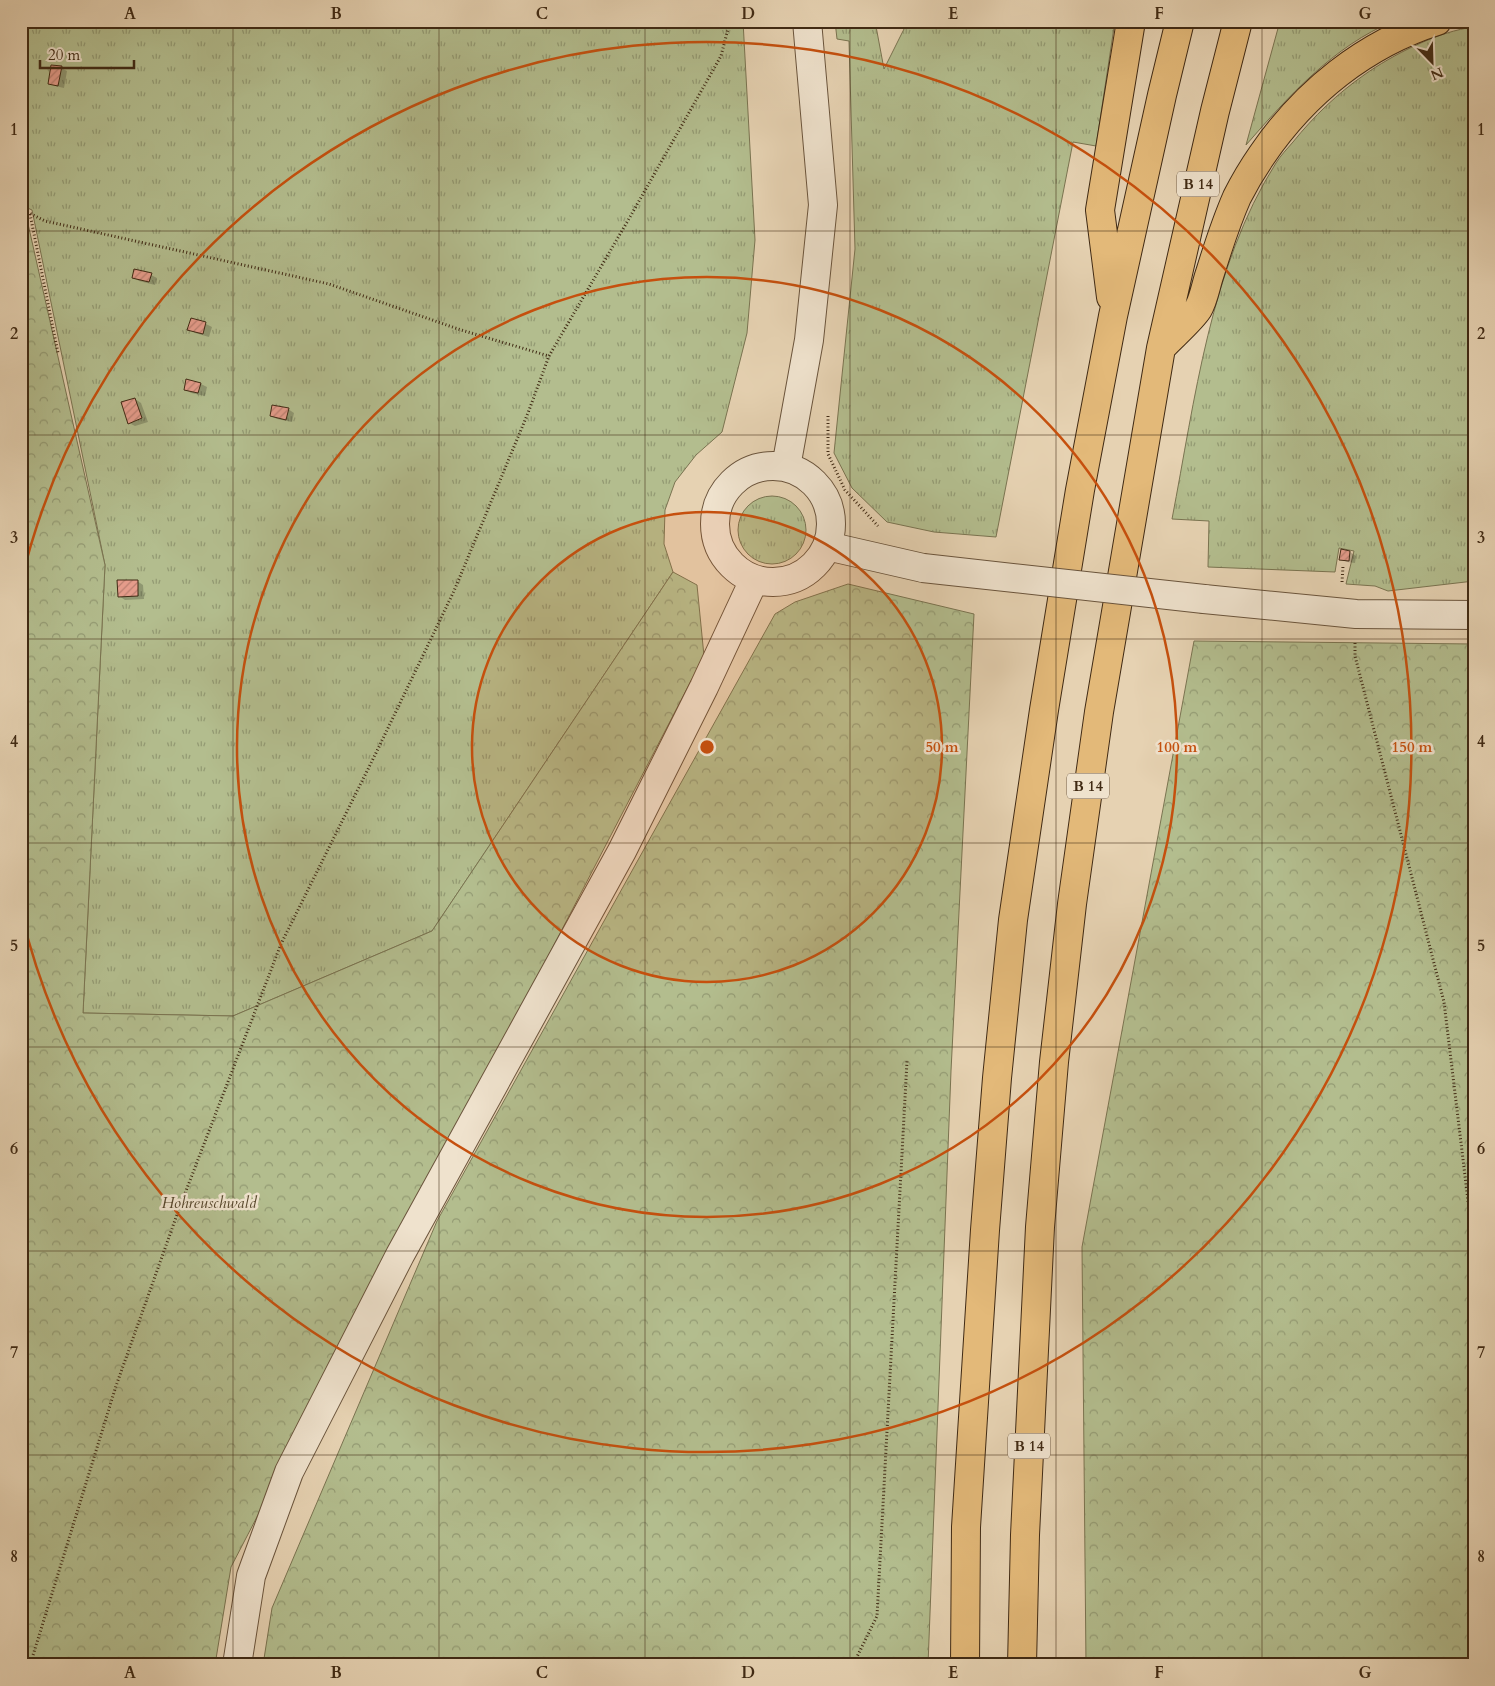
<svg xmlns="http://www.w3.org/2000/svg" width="1495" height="1686" viewBox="0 0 1495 1686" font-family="Cardo,serif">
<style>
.grass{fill:url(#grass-tufts);stroke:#7a7451}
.forest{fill:url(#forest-crowns);stroke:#7a7451}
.shadow{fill:#0003}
.building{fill:url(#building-hatch);stroke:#402a14}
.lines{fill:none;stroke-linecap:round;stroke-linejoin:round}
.minor-casing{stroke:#6a543c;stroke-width:30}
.highway-casing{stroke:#402a14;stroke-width:30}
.path{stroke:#402a14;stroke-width:3;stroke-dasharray:1 2.5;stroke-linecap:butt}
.minor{stroke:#efe2cd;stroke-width:28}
.highway{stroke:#e3b979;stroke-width:28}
.minor-bridge-casing{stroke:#6a543c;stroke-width:30;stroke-linecap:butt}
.minor-bridge{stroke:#efe2cd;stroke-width:28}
.grid{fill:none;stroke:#402a14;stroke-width:1;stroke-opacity:0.55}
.ring{fill:none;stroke:#c6500e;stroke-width:2.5}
.labels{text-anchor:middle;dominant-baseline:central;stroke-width:5;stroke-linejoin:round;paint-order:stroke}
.shield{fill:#efe2cd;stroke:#74614c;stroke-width:1}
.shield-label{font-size:15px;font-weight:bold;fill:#402a14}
.park-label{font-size:16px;font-style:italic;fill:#57472c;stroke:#efe2cd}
.centre{fill:#c6500e;stroke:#efe2cd;stroke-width:2.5}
.ring-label{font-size:15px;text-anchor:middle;font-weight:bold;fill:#c6500e;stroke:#efe2cd;stroke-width:5;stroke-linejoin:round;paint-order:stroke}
.neatline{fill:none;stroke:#402a14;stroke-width:2}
.grid-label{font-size:16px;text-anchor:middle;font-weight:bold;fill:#402a14}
</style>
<defs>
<pattern id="grass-tufts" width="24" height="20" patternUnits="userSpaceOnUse" patternTransform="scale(1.25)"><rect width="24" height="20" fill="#b3bd8e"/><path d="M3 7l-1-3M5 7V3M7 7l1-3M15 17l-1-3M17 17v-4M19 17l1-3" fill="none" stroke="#939a73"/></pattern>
<pattern id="forest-crowns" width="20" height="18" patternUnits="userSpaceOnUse" patternTransform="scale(1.25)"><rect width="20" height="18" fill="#b3bd8e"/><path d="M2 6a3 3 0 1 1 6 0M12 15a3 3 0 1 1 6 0" fill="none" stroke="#939a73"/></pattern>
<pattern id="building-hatch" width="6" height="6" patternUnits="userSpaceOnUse" patternTransform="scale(1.25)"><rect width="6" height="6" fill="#e69d8c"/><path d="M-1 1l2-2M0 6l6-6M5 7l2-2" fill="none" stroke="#bc8071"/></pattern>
</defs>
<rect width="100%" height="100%" fill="#e6d2b2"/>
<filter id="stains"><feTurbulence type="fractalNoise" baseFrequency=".004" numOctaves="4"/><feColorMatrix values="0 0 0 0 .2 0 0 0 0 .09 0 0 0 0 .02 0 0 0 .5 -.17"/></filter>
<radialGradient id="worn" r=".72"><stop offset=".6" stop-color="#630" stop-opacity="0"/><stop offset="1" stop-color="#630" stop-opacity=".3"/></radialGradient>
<!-- grass -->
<path class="grass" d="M21,21H743L755,240L747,333L722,432L696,455L675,482L665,510L664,544L673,572L432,931L233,1016L83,1013L105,565L32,210L21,205Z
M835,21H875L884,69L908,21H1115L1096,146L1073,142L996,537L934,532L887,522L852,488L834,453L855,249L849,41L837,39Z
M1280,21H1394C1333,46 1288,97 1246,145Z
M1474,27V581L1388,591L1375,586L1346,584L1354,551L1339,548L1335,572L1208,567L1209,521L1172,519C1195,400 1210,267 1276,163C1281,155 1287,149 1293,142C1314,116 1337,94 1364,75C1392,55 1439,31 1474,27Z
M738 530a34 34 0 1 1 68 0a34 34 0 1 1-68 0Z"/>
<!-- forest -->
<path class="forest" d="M21,213L26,215L105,565L83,1013L233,1016L432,931L673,572L697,585L704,656L231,1567L215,1665H21Z
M848,584L974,614L951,1071L928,1665H263L272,1608L437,1221L775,614L795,602Z
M1194,641L1474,644V1665H1086L1082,1247Z"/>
<!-- shadow -->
<path class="shadow" d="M61,68L67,71L64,88L55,86L49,83Z
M151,275L157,278L155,285L139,281L133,277Z
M191,320L206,324L212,327L209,337L195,333L189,329Z
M201,384L207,387L205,396L191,393L185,389Z
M135,399L141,403L148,422L135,426L129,423Z
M288,409L294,413L292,422L277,419L271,416Z
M1350,552L1356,556L1355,563L1347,562L1341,559Z
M137,581L143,585L144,599L125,600L119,596Z"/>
<!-- building -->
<path class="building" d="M51,65L62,66L58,86L48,84Z
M134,269L152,273L149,282L132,278Z
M191,318L206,322L203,334L187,330Z
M186,379L201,383L198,393L184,390Z
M135,398L142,418L128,424L121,402Z
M272,405L289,408L286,420L270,416Z
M1341,549L1350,551L1349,561L1339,560Z
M117,580H138V596L118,597Z"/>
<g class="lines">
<defs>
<path id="minor" d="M715 524a58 58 0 1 1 116 0a58 58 0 1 1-116 0Z
M786,467L809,340L823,205L807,21
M827,546L923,568
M1204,599L1356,614L1474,615
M237,1665L251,1576L289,1472L400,1255L622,851L704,687L754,580"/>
<path id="highway" d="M1111,297L1100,210L1131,21
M1161,348C1171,337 1191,320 1198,309C1204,299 1206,284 1210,273C1218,247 1226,222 1237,197C1244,183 1253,168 1262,155C1305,92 1365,44 1437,21
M965,1665L966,1527L985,1230L997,1078L1013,920L1044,710L1080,490L1113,316L1162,95L1180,21
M1022,1665L1025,1535L1040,1227L1054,1062L1072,904L1099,712L1161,348L1215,111L1238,21"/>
</defs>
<!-- minor casing -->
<use href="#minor" class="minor-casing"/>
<!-- highway casing -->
<use href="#highway" class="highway-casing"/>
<!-- path -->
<path class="path" d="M21,209L45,221L329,284L461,330L549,356
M30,214L58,353
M828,416V454L845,490L878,526
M1342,582L1343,566
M1355,643V656L1444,1002L1469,1209L1474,1227
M30,1665L116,1386L179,1209L281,944L375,755L454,591L528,413L549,356L630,217L721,56L730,21
M853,1665L877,1616L907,1061"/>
<!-- minor -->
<use href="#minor" class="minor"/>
<!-- highway -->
<use href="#highway" class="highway"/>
<defs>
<path id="minor-bridge" d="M923,568L1204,599"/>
</defs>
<!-- minor-bridge casing -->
<use href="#minor-bridge" class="minor-bridge-casing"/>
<!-- minor-bridge -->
<use href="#minor-bridge" class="minor-bridge"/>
</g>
<!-- grid -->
<path class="grid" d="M233,21V1665M439,21V1665M645,21V1665M850,21V1665M1056,21V1665M1262,21V1665M21,231H1474M21,435H1474M21,639H1474M21,843H1474M21,1047H1474M21,1251H1474M21,1455H1474"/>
<!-- distance rings -->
<circle cx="707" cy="747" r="235" fill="#c6500e" fill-opacity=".12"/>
<g class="ring">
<circle cx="707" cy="747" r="235"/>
<circle cx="707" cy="747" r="470"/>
<path d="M21 582A705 705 0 1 1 21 912"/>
</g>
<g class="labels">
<!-- shield labels -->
<g class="shield">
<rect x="1177" y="171.5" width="42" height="25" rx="4"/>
<rect x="1067" y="773.5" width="42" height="25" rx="4"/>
<rect x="1008" y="1433.5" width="42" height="25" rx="4"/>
</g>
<g class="shield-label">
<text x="1198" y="184">B 14</text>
<text x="1088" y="786">B 14</text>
<text x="1029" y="1446">B 14</text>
</g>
<!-- park labels -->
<g class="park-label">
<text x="209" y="1203">Hohreuschwald</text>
</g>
</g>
<circle cx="707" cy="747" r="8" class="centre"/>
<g class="ring-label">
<text x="942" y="752">50 m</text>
<text x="1177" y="752">100 m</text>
<text x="1412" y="752">150 m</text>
</g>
<!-- margin -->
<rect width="1495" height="1686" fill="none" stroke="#e6d2b2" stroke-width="55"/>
<!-- north arrow -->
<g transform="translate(1432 62) rotate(157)" stroke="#efe2cd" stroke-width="4" paint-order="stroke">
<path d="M0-4L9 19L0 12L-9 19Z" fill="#402a14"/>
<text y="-8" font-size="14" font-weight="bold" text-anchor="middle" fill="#402a14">N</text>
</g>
<!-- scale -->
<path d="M40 60v8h94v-8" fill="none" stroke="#402a14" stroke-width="2.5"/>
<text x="48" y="60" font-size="15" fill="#402a14" stroke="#efe2cd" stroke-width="4" paint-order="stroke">20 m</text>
<rect x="28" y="28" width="1440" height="1630" class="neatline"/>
<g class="grid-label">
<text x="130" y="19">A</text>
<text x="336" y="19">B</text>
<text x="542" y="19">C</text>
<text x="748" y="19">D</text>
<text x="953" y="19">E</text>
<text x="1159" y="19">F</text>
<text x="1365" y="19">G</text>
<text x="14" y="135">1</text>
<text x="1481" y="135">1</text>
<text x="14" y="339">2</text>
<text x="1481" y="339">2</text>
<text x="14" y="543">3</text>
<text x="1481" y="543">3</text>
<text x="14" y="747">4</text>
<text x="1481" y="747">4</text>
<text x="14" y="951">5</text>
<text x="1481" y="951">5</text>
<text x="14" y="1154">6</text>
<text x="1481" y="1154">6</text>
<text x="14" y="1358">7</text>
<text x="1481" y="1358">7</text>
<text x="14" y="1562">8</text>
<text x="1481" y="1562">8</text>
<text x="130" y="1678">A</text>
<text x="336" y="1678">B</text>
<text x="542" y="1678">C</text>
<text x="748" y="1678">D</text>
<text x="953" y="1678">E</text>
<text x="1159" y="1678">F</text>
<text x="1365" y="1678">G</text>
</g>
<rect width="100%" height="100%" filter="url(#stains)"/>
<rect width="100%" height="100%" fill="url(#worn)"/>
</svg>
